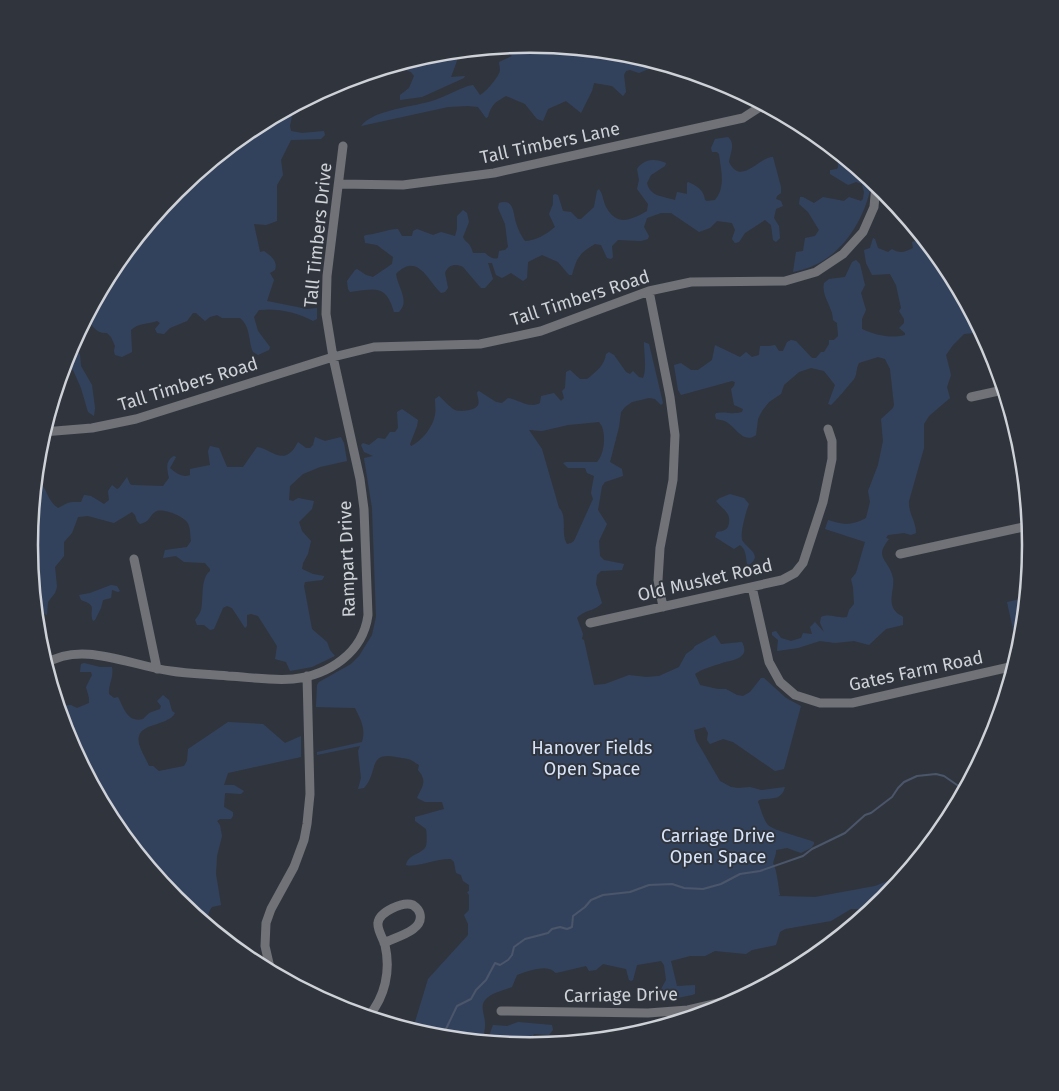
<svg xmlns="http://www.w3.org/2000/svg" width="1059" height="1091" viewBox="0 0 1059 1091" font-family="'Fira Sans',sans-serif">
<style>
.green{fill:#33425c;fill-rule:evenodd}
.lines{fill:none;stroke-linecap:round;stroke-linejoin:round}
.stream{stroke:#4b566a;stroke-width:2}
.minor{stroke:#707277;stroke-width:9}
.labels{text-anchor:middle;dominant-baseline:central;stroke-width:4;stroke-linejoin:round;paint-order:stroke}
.street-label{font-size:18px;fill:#ced1d7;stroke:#30353d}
.park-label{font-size:18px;fill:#d6e3f9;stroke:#30353d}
.rim{fill:none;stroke:#ced1d7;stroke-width:2.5}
</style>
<rect width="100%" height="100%" fill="#30353d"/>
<!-- green -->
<path class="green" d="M530,45L614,53L615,60L644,59L663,65L661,67L651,68L639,73L630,70L626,71L624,75L626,92L623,96L612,86L594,83L592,91L581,113L566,101L548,109L543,121L537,119L525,104L506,96C495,102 491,105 488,117L486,118L478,107L468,106L448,107L361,126C374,109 415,107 435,100C446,96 457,90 468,86L473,85L480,95C485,93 500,76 500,70C500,67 499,64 499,62L512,56L501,48Z
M463,51L458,58L451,77L465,76L464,78L422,97L400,100V95L409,88L414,76L411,72L403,69L405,63L432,54Z
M294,106L290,126L291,131L302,133L324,131L325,135L321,139L291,140L281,160L283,175L277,185V221L266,225L254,224L260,252L264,251C271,256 278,261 275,270L270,273L274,280L267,301L307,309L317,308V319L313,321C296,312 278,308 259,310L254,317L258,331L270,347L269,350L258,355L253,352C248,340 251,327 240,318H222L217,315L210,317L205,321L196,313H193L187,321L170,328L164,334L157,333L155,329L160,323L157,321C149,324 138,323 131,330L132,352L122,357L115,355L114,351L115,346L111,337L107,333C96,334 90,325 88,315L113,267L176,191L252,129Z
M728,137C736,144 730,153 729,162C741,187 760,156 773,157L781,187V193L777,196L776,199L781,201L783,206L776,209L774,218L779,226L780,238L776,242L773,240L771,225L765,220L745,233L739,242L735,243L732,239L735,230L732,223L717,221L710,228L699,232L671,213H661L647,218L644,227L649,236L648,239L641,241L618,240L612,246L613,257L611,259L607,258L601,245L595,244C578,254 577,258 572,275H569L558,262L542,255L528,262L527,278L523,281L511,273L502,278L496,275L492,263H488L493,279L485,288H481L463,267C455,263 448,265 445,273L448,288L445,292L441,293C429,283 418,251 396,274C398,288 410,301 399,312H394C386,284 375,289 350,292L348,289L347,281L355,270L357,269L366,275L373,277L392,264L393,257L377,245L365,243L364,236L366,235C377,234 388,229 398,229L402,236H412L413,231L417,229L433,235L441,232L455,236L457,229V216L463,210L467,213L469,222L463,237C466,244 470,241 473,253H485C489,256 492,260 498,258L499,251L505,250L508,247L505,224L498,208L499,203C514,198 513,213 516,223C518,229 521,236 525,241C535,241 547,234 555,227L549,214L553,204V195L555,194L558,195L563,211L571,212L578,219H581L594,207L597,191L599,189C603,194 603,201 606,207C617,227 631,220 647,211L648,204L637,189L639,180L637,169C644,159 654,158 666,163L665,166L651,175L647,183C650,197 663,196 675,200L677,192L687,194V183L688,182C696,185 704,190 705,200L707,201L715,200C726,187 721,170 719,154L717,152H712L711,148L715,139Z
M837,153L872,182C864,224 838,264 793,272L796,252L803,251L805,238L815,236L819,230L808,212L799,204L800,197H803L814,203L823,197L844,201L849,197L861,201L863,199L864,192L862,184L856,182L848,185L830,174V170L837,169L838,167Z
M873,238L875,239L878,248L888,252L892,249C899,254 906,252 913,248L912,242L922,238L946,268L990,350L984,339L973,333L964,334L953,345L946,355L951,375L947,387L950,398L929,416L924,424V448L909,501C908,513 916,521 916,533L911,535L904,533L888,535L886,538L889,539C873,559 889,559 893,578C895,589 886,603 897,613C899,615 901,615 903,617V625L886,629L869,645L854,641L835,643L820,641L798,648L777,651L778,640L772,635V632L776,631L781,638L791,641L801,638L803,633L812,634L810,627L815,622L824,632L820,623L821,617C830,613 838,619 847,617L849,610L854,604L853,587L851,579L856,573L865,542L825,529L828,520C843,525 851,526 866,518L870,502L868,491L878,465L883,441L881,419L893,408L894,405L890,369L885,359L878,357L859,363C856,368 857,375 854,379C851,383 833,404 831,405L828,404L835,385L824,371L811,368L799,372L784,385L781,394L769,402L762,411L758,419L756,435C744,444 737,429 728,423C725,420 720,420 716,419L715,415L716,413C727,411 731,415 742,412L743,409L734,405L731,389L734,386L735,382L732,381L681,395L678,390L674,365L681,363L691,370H698L712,360L715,345L740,357L746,352L752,357L759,355L760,346H769L775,345L779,351H783L787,342L791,340L796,341L812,358H816L821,352H824L829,344V340H834L838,336L837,323L833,320C833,307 821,296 824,283L829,279L845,277L852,262L856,260L860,264L865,285L861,293L866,310L862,319V329C875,335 891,339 905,335V333L899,328L904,323V319L899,311L901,308L896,285L890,274L872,275L866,263L864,250L870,248Z
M644,342L649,344L663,403L661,405L655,399L649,398L632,402L625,407L621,412L619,427L610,462L622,469L623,476L605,482L602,486L598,510L607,524L599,541L600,556L604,560L624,564L622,570L601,571L597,575L596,584L602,603C596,611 583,610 577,618L583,634L582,639L584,640L594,685L605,684L629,675L646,677L659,676L679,667L686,654L693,649L695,646L715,635L721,644L742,642C751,659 732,660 722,663C713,666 702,669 695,674L700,685L718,689H726L737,695L743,696L750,692L761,678H764L786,698L801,706L784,769L775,771L733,742L723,739L710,744L707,740L708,733L705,727L694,730L696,740L720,781L731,787L738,788L750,787L761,790L785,787C781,802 770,797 759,800L758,802C761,809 763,819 768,825C774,831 805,838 814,842V844L811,848L801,853L787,848L776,850V853L773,863C777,870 778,885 780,895L778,896L815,897L875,886L890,880L900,879L883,900L866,914L858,909H851L831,921L785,929L780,932L776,945L752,950L746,954L715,951L705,956H690L671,961L677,986L695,985V994L692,995L667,1000L668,993L661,989L666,980L664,965L661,961L637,965L633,980L631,981L629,980L626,969L603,964L596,970L589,971L586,966L556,973C554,972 552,969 549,969C542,966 524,972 517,975L512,987C505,990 499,991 493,994C475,1003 486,1013 485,1026C485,1031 483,1036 482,1042L432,1037L408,1029L415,1022L428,979L468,935V924L464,915L469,910V895L467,892L469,891V885L463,881L461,875L456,873L454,862L451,859C437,858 416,868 406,865C408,854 423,854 426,846C427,844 427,832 426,829L415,821V817L444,809L442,802H425L417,798C422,786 428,782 418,770L419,765C415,763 412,760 408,759C405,758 400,758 396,757C367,751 379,772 364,788L358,789L361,778L358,751L360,746L317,755V752L362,742C366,729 361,720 355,708L316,707L317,685L319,682L351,664L359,656L372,635L376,617L372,508L364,458L373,456L364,452L361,445L363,443L369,445L378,438L385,439L390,432H395L398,428L397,412L402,409L418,420L417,426L410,444L411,446C422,441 433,427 435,415C436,410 435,404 435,399L439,396C444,400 449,407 455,410C460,412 475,411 478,405C480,402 477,396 477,392L479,391L496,402L502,403L508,398C520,400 529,409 540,403L541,396L554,393L561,401L564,398L562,391L565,388L566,372L570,370L580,379H587C595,373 605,365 606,354L609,352L614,355L626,372L630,374L633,371L639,377L643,378C647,370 644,352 644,342ZM599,422C607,430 605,454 597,462H566L563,463L568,468H585L587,473L594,476L591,493L593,499L574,541L571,543L567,544C560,533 568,516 559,508L542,449L529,430L542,431L568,425Z
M77,351L80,354L81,366L92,385L95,408L94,416L88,412L81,388L73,370L69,368L64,371L60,375L66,358L69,360L73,359Z
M315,437L325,441L341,437L344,443L347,461L320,467L303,474L290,486L289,500L293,501L298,498L314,501L312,509L299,522L302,531L311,541L308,554L303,563L302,569L313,574L324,576V577L322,580L305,582L304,586L312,629L327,642L330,650L335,656L312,667L290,671L286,662L275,659L277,646L258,616L251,614L247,615V626L245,628L232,608L227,606L223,608L214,629L210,630L204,625H197L195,620C197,617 200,614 201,610C204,598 200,579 210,571V569L205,563L184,562L176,556L163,558L165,550L187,547L191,541C190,536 191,527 187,522C183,516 161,507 155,512C149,516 150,522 140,524L137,521L135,515L132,512L114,523L88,516L78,517L72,533L64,542V556L55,567L57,587L55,593L48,602L47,615L41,613L40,603L34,601L29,545L33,504L35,507L37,505L35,491L38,484L40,483C48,490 46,499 58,508C70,502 67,502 81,502L84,495L91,496L104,504L109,500L108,491L112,485L117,489L119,488L127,477L130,484L132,485L163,486L169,478C167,469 165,461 174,456L176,457L170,468C176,473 182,478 190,475V469L210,465L208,451L210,446L219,448L227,467H243L257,447C267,447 280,463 291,452C294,450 296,445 298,442L306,448H310L313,445Z
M730,494L744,498L749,504C746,511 740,533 742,540C746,548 764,555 749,565L747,564C746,557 746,549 740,545L734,549L715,537L717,532C724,531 728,530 729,523C731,512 722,509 716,501L720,498Z
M111,585L117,586L120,591L118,592L112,590L111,598L103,600L101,608L95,620L93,621C88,609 99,606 81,600L79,595L90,593Z
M1025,598L1021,643L1018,652L1007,602Z
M84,663L100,667H112C114,677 108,685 109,694L114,698L118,697C124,708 127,723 143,719L149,713L160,709L161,706L157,701L163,695L169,700L172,711L175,713C167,728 134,721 139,744C141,751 146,759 149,766H153L159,771L184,766L187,761L188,749L228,722L263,724L285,743L301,736V757L228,773L224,785H234L244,791L241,794L225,793L224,807L233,812V816L231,819H220L217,821L220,825L222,836L217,856L216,874L221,905L212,907C207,914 207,919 210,928L175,899L113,823L67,737L57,706L71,705L77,708L89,703V698L86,687L92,675L91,672H80L81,664Z
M518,1022L552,1025L553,1030L549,1035L534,1034L528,1046L516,1045L511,1042L502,1044L491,1042L490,1033L493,1025L507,1026Z"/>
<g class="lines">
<!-- stream -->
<path class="stream" d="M450,1038L445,1031L457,1006L471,999L476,990L486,980L495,963L500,965L508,960L512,955L514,947L525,939L548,933L552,929L560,927L567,929L572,927L573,916L585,907L591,900L603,895L630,892L649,885L672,884L684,888L703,889L721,884L740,874L760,871L803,856L812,849L845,833L865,815L871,813L892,797L898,788L904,782L917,776L936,774L944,776L960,787H966"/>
<!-- minor -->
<path class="minor" d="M339,184L403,185L494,173L743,118L763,105
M649,291L670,397L675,435L673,480L660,548L658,580L663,607
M971,397L1003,390
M43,432L92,428L136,419L333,357L374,347L480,344L541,331L649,291L691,282L785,281L816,272L843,254L863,232L874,207L876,185
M900,554L1028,526
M134,559L157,669
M752,587L769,662L780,682L795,695L820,703H852L1014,666
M590,623L782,580L795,573L803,563L823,502L832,459V441L828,429
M45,664C82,640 131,666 171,671C190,674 209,674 228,676C249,677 271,681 293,679C329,675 363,653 368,615L364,509L360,479L333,357L326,314L327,276L343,146
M271,972L265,946L266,923L271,909L294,867L304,840L307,824L310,794L307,676
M310,993L318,995L325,1001
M501,1011L648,1013L688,1010L740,998
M368,1017C385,997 391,971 385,945C383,938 377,930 378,923C379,912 403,901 413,905C416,907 419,910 420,914C424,931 395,937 384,943"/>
</g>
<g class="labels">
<!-- street labels -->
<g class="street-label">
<text transform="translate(550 143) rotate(-12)">Tall Timbers Lane</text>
<text transform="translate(318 235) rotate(-84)">Tall Timbers Drive</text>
<text transform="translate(580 298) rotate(-18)">Tall Timbers Road</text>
<text transform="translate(188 384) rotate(-17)">Tall Timbers Road</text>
<text transform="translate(347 559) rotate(-92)">Rampart Drive</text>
<text transform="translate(705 580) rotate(-13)">Old Musket Road</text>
<text transform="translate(916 671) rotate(-12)">Gates Farm Road</text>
<text transform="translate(621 995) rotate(-1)">Carriage Drive</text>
</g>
<!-- park labels -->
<g class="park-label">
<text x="592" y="748">Hanover Fields<tspan x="592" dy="21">Open Space</tspan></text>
<text x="718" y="836">Carriage Drive<tspan x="718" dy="21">Open Space</tspan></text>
</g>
</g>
<!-- crop -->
<path d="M0 0H1059V1091H0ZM38 545a492 492 0 1 1 984 0a492 492 0 1 1-984 0Z" fill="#30353d" fill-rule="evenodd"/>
<path class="rim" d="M38 545a492 492 0 1 1 984 0a492 492 0 1 1-984 0Z"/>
</svg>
